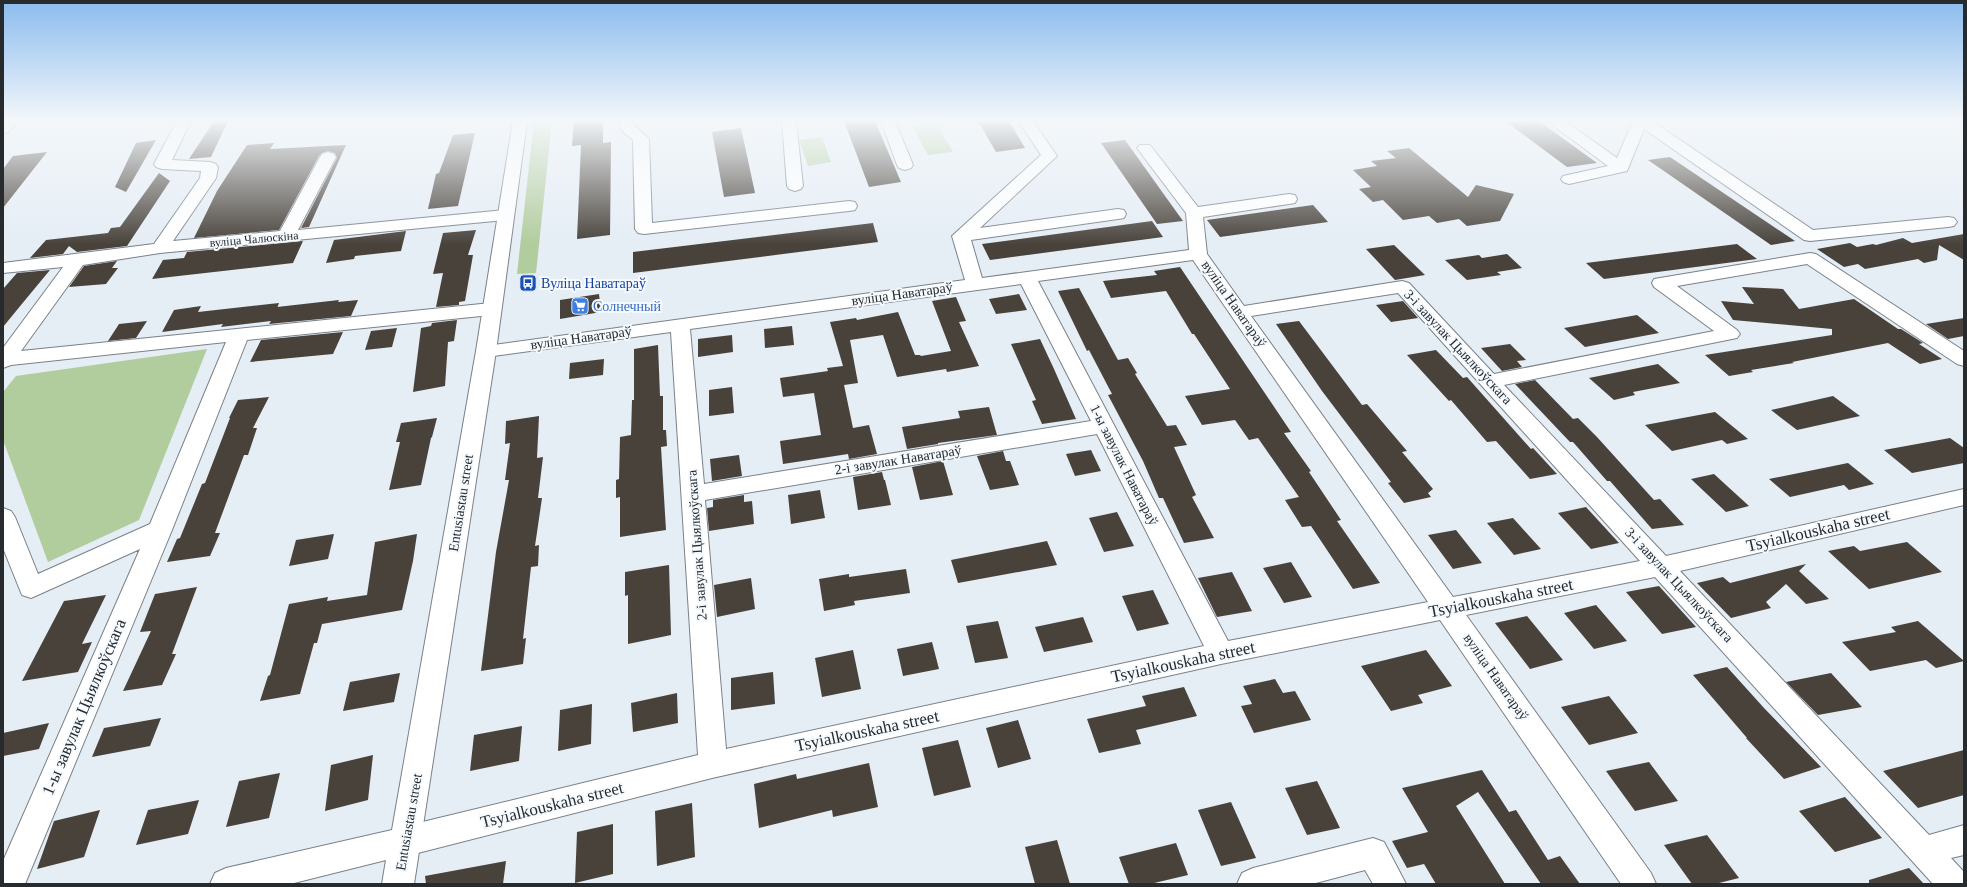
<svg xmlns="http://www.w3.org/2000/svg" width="1967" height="887" viewBox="0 0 1967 887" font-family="Georgia,serif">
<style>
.green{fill:#b1cc9d}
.building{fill:#48423b}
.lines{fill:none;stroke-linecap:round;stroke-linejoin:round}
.minor-casing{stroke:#7a8188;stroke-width:2}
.major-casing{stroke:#7a8188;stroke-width:2}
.minor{fill:#fff;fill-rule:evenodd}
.major{fill:#fff;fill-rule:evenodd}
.labels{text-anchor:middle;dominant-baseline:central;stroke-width:4;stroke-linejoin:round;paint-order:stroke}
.far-street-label{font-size:12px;fill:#282b2e;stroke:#f5faff}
.transit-label{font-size:14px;fill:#164399;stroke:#f5faff;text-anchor:start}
.street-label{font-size:14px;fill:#282b2e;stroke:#f5faff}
.shop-label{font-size:14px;fill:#366cbe;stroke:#f5faff;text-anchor:start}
.near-street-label{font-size:17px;fill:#282b2e;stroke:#f5faff}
</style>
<rect width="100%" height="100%" fill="#e5edf5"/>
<!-- green -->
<path class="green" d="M534,121H552L536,273L517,274Z
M936,123L953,152L928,155L912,126Z
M822,137L831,162L808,166L799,140Z
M207,349L139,520L48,562L3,440V392L16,376Z"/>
<!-- building -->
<path class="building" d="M214,121H228L211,157L189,159Z
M574,121H603V143L611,142L610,235L577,239L581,145L572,146Z
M844,121H875L901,182L869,187Z
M978,121H1009L1025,148L996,152Z
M1505,121H1539L1597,163L1567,167Z
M741,128L755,193L724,197L712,132Z
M475,133L458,206L428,209L436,174L439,173L453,135Z
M156,140L126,192L115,187L136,143Z
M1125,140L1183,221L1157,224L1101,143Z
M274,143L270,149L346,145L309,227L301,228L337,158L335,153L328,151L322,153L319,156L279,230L194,238L217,191L247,145Z
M1409,148L1468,197L1476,185L1514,194L1500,221L1467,226L1459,219L1437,223L1429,216L1403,220L1383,200L1373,202L1359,189L1371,187L1353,170L1377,166L1371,161L1396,158L1387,151Z
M47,152L3,208V169L13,156Z
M1670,157L1795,241L1771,245L1648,160Z
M159,173L170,181L127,246L77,252L69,246L63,254L30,258L46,240L108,233L111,228L120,227Z
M1313,205L1328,222L1220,237L1207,220Z
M1152,221L1163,237L990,260L982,244Z
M873,223L878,242L633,273V252Z
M476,230L468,255H473L465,301L459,302V305L436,307L443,273L433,274L443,233Z
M406,231L401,251L355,256L354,259L326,263L334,240Z
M1964,234V260L1939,245L1937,260L1924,263L1918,259L1865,269L1858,264L1844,267L1817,249L1850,243L1857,247L1873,244L1876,245L1903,238L1912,243Z
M303,241L293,263L152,279L163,260L184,258L187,252Z
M1737,244L1757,259L1604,279L1586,263Z
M1394,245L1425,275L1395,280L1366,249Z
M1507,254L1522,268L1497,272L1501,275L1467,280L1445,260L1479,255L1482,258Z
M117,261L112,268H118L106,284L69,287L84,266Z
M1180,267L1291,432L1284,433L1311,471L1309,472L1341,520L1337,521L1380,583L1353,589L1311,526L1302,527L1285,500L1299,497L1258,438L1249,440L1235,420L1202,425L1185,396L1230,389L1194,334H1192L1166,291L1111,298L1103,281L1157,275L1154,271Z
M50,270L21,305L3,327V289L17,273Z
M1742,287L1783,289L1799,309L1854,299L1898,329H1901L1923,343L1919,344L1942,359L1920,364L1888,343L1792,362L1794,363L1751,370L1753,372L1729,376L1705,355L1832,335V329L1733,320L1721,301L1754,304Z
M1079,288L1118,360L1128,358L1137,373L1135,374L1167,426L1176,425L1187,445L1174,447L1196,495L1192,497L1214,538L1184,543L1163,498H1159L1143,461L1108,395L1112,394L1089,350L1087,351L1058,291Z
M599,294L601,312L560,319V300Z
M1019,294L1027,310L996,314L989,299Z
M956,297L966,321L959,322L979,366L947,372L946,369L897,377L883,335L850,340L858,383L844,385L853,428L869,425L877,454L849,459L848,454L783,464L780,441L821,435L814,393L783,397L780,378L828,371L827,368L843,366L830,322L856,318L857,320L898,312L915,355H920L921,356L951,351L932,301Z
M339,300L338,302L358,300L351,316L269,324L271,321L221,327L223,324L162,332L174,310L201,306L198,312L279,303L276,311L277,307Z
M1403,301L1418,318L1391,322L1376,305Z
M1637,315L1659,333L1585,347L1564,328Z
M1964,318V336L1948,339L1926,324Z
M457,320L454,341L448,342L445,386L413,392L421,328L431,326L432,323Z
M147,321L136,338L108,341L119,324Z
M1299,321L1362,405L1367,404L1407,451L1402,452L1433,489L1428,493L1431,497L1404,503L1388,483L1391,482L1322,391L1276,324Z
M792,326L794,345L765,348L764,329Z
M397,328L392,347L365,350L371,331Z
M343,332L333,354L250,362L261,340Z
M732,335L733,352L698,357V339Z
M1040,339L1054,369L1076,419L1042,424L1032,401L1036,400L1011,344Z
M1510,344L1526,360L1517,361L1522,367L1502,371L1481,348Z
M658,345L660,396H663V430H666L667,446L661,447L666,530L620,537V497L616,498V480L619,479L620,437L631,435L632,400H634V349Z
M1436,350L1463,378L1467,377L1531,449L1533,448L1557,474L1530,479L1496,441L1487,442L1451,400L1449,401L1407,355Z
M604,359L603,375L569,379L570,363Z
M1658,364L1680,383L1633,392L1635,395L1614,400L1589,378Z
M1535,380L1573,419L1578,418L1597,437L1654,500L1660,499L1684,525L1652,529L1610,481H1607L1573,442H1570L1515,384Z
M732,387L734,413L709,416V390Z
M1833,396L1860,416L1797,430L1771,410Z
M269,397L253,428H257L248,455H244L215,533H220L210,556L167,562L177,539L180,538L202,484L205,483L230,418H229L238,400Z
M989,407L997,435L938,443V444L907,449L902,427L960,418L958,411Z
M1715,412L1748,439L1727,444L1722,440L1672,451L1645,425Z
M539,416L537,458L543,457L538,498H542L535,546L539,545L538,566L531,567L523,639L526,638L523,664L481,671L496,552L509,480H505L510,443L505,444L506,421Z
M437,418L432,437L431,438L421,485L389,490L400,442H396L401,423Z
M1950,438L1964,448V463L1912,473L1884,450Z
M1091,450L1101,471L1075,476L1066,454Z
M1003,451L1006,461H1010L1019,485L990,490L977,456Z
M739,455L742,476L712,481L710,459Z
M943,461L953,495L920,500L912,467Z
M1848,463L1874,484L1849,490L1844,485L1790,497L1769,479Z
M882,472L884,480H885L891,505L858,510L853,477Z
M1714,474L1749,506L1726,512L1691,479Z
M820,490L825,518L791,524L788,495Z
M744,495V502L752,501L754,524L709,531L707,508L713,507V500Z
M1586,507L1619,543L1591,549L1558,513Z
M1117,512L1134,546L1104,552L1089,518Z
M1513,518L1541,549L1514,555L1487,523Z
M1456,530L1482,563L1453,569L1428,535Z
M334,534L328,559L289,566L296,540Z
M417,534L413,561L402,610L322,624L317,643H314L300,694L260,701L268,676L270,675L289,604L328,597L327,601L367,595L375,542Z
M1047,541L1057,565L958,583L951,560Z
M1907,542L1942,572L1869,589L1828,551L1854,546L1860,551Z
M1291,562L1312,597L1284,603L1263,568Z
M1806,564L1799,571L1829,599L1806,604L1786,584L1766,602L1771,608L1731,618L1697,583L1723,577L1730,583Z
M669,565L671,635L628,644V595L625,596V572Z
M906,569L910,593L854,601L855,605L824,611L819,579L849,574V577Z
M1232,572L1252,611L1217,617L1198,578Z
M751,578L755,609L717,617L714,585Z
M1659,586L1696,627L1662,634L1626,592Z
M197,587L172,654H176L162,685L123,691L151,631L140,632L155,594Z
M1153,590L1169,624L1137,631L1122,596Z
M106,595L82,644L92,642L78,672L22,681L64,601Z
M1596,605L1627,641L1594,649L1564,613Z
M1527,616L1563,660L1530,669L1495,623Z
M1083,617L1093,642L1044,652L1035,627Z
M998,621L1008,658L975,663L966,626Z
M1918,621L1964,661L1936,668L1926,660L1870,671L1842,642L1896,632L1891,627Z
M932,642L939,669L903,676L897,649Z
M853,650L861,689L822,697L815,658Z
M1426,650L1452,686L1418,695L1423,703L1391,711L1361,666Z
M1727,667L1764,708L1821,767L1784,779L1746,738H1747L1693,675Z
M773,672L775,704L731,710V678Z
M400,673L394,702L343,711L350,682Z
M1831,673L1862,707L1818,715L1786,682Z
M1275,679L1283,693L1295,691L1311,720L1254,733L1241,706L1252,704L1243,686Z
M1184,687L1197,716L1136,730L1141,744L1099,753L1087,719L1146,706L1142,696Z
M677,693L678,723L633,732L631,703Z
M1609,696L1638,733L1589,745L1561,707Z
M592,704L591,744L558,751L560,710Z
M161,718L150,746L92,757L104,728Z
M1018,720L1031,759L998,768L986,728Z
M49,723L39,749L3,756V733Z
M522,726L519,761L470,771L474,735Z
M958,740L971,787L934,796L922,748Z
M1964,750V795L1918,808L1883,771Z
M373,755L368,800L325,811L331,765Z
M1649,762L1678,801L1635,811L1606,771Z
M869,763L878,807L833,817L832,810L759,828L754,784L796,774L797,779Z
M1482,770L1509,812L1516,810L1548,860L1560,856L1580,884H1541L1478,792L1456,806L1505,884H1436L1424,864L1407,868L1392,841L1428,832L1402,788Z
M280,773L269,818L226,827L239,781Z
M1317,781L1340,828L1307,835L1285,788Z
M1845,797L1882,838L1835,852L1799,811Z
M199,800L188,834L136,845L148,810Z
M1231,802L1256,858L1221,866L1198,810Z
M692,803L695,857L657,866L655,811Z
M100,810L84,857L37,869L54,821Z
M613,824V874L575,883L577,832Z
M1707,835L1739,878L1715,884H1692L1664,845Z
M1057,840L1070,884H1035L1025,847Z
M1176,843L1188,875L1150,884H1129L1119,857Z
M506,861L503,884H426L425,876Z
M1909,868L1924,884H1869V880Z"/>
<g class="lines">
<defs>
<path id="minor" d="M3,121H17L8,132L3,134Z
M177,121H191L172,160L210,162L216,164L218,167L216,178L173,241L280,231L320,157L322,154L328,152L334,154L336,157L298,230L505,210L511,211L513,215L511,219L505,220L160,253L83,265L21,351L491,303L498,305L501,309L498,313L491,315L247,340L172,530L25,884H3V861L140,549L31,598L22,595L3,548V508L11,511L15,517L38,574L150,524L226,342L11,365L3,368V348L63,267L3,273V263L154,244L200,178L201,171L162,169L156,167L154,164Z
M619,121H633L634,125L649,139L652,223L849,201L855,202L857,206L855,210L849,211L644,234L638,233L635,229L633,140C627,135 618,130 619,121Z
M782,121H796L803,186L801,189L795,191L789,189L787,186Z
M881,121H895L913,165L911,168L905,170L899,168L897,165Z
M1021,121H1033L1057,156L980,228L1118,209L1124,210L1126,214L1124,218L1118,219L971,240L982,278L1189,250L1186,213L1137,148L1140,145H1150L1198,207L1289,194L1295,195L1297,199L1295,203L1289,204L1203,217L1207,254L1244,306L1402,281L1409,283L1494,374L1714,331L1654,287L1652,283L1654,279L1810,253L1816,254L1964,351V366L1957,364L1807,264L1677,286L1737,330L1740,334L1737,338L1504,385L1666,556L1964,489V505L1680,571L1929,835L1964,825V855L1951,858L1964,872V884H1933L1655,577L1466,615L1651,873L1656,884H1621L1440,620L1221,664L712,778L406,856L395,851L391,841L395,831L406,826L698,755L671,332L486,357L479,355L476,351L479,347L965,280L952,236L1041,155L1020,123ZM1193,260L1428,602L1228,641L1038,281ZM1021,284L1091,421L704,484L690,329ZM1398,293L1640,561L1453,597L1251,316ZM1097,434L1204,646L726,749L705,500Z
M1549,121H1565L1617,158L1633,121H1652L1813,230L1948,217L1954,218L1957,222L1954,226L1948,227L1810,241L1804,240L1644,129L1627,171L1569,184L1563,182L1561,179L1563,176L1608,166L1551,124Z
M1373,838L1384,842L1406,884H1373L1365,870L1312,884H1237L1242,873L1253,868Z"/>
<path id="major" d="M513,121H527L496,351L414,884H382L386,860L290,884H210L215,873L226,868L392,830L476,351Z"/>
</defs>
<!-- minor casing -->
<use href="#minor" class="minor-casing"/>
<!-- major casing -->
<use href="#major" class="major-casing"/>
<!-- minor -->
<use href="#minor" class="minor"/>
<!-- major -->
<use href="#major" class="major"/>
</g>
<!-- sky -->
<linearGradient id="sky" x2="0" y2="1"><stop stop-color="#8abbee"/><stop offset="0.49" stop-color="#f3f7fa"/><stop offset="1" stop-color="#f3f7fa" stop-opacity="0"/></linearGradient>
<rect width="1967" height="245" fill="url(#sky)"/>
<!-- icons -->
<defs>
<symbol id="bus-square" viewBox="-11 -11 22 22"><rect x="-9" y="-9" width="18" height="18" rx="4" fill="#1a4fb4" stroke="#f5faff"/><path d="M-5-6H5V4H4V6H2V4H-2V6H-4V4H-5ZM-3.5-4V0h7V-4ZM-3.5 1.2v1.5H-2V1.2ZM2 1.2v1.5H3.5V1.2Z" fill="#fff"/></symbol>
<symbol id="supermarket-square" viewBox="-11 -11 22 22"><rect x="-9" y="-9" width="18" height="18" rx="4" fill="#3f7fe0" stroke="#f5faff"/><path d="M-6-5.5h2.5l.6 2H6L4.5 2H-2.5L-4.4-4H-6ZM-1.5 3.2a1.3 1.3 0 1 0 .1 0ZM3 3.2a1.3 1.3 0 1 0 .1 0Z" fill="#fff"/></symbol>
</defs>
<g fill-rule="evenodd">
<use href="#bus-square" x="518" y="273" width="20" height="20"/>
<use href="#supermarket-square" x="570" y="296" width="20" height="20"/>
</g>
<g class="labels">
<!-- far-street labels -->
<g class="far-street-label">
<text transform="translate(254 239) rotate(-5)">вуліца Чалюскіна</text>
</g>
<!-- transit labels -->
<g class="transit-label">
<text x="541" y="283">Вуліца Наватараў</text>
</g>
<!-- street labels -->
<g class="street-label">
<text transform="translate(902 294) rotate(-8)">вуліца Наватараў</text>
<text transform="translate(1234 304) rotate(55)">вуліца Наватараў</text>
<text transform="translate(581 338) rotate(-8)">вуліца Наватараў</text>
<text transform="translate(1458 347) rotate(47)">3-і завулак Цыялкоўскага</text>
<text transform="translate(898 460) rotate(-9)">2-і завулак Наватараў</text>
<text transform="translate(1124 465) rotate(63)">1-ы завулак Наватараў</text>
<text transform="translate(461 503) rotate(-81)">Entusiastau street</text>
<text transform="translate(697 545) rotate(-94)">2-і завулак Цыялкоўскага</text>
<text transform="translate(1679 585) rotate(47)">3-і завулак Цыялкоўскага</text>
<text transform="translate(1496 677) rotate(55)">вуліца Наватараў</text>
<text transform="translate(409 822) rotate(-80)">Entusiastau street</text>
</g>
<!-- shop labels -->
<g class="shop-label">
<text x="593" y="306">Солнечный</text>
</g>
<!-- near-street labels -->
<g class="near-street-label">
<text transform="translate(1818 530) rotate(-13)">Tsyialkouskaha street</text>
<text transform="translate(1501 598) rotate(-11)">Tsyialkouskaha street</text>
<text transform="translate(1183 662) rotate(-12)">Tsyialkouskaha street</text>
<text transform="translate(84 707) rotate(-67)">1-ы завулак Цыялкоўскага</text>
<text transform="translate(867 731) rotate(-12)">Tsyialkouskaha street</text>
<text transform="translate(552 805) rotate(-14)">Tsyialkouskaha street</text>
</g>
</g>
<!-- border -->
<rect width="1967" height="887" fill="none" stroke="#282b2e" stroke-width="8"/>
</svg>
